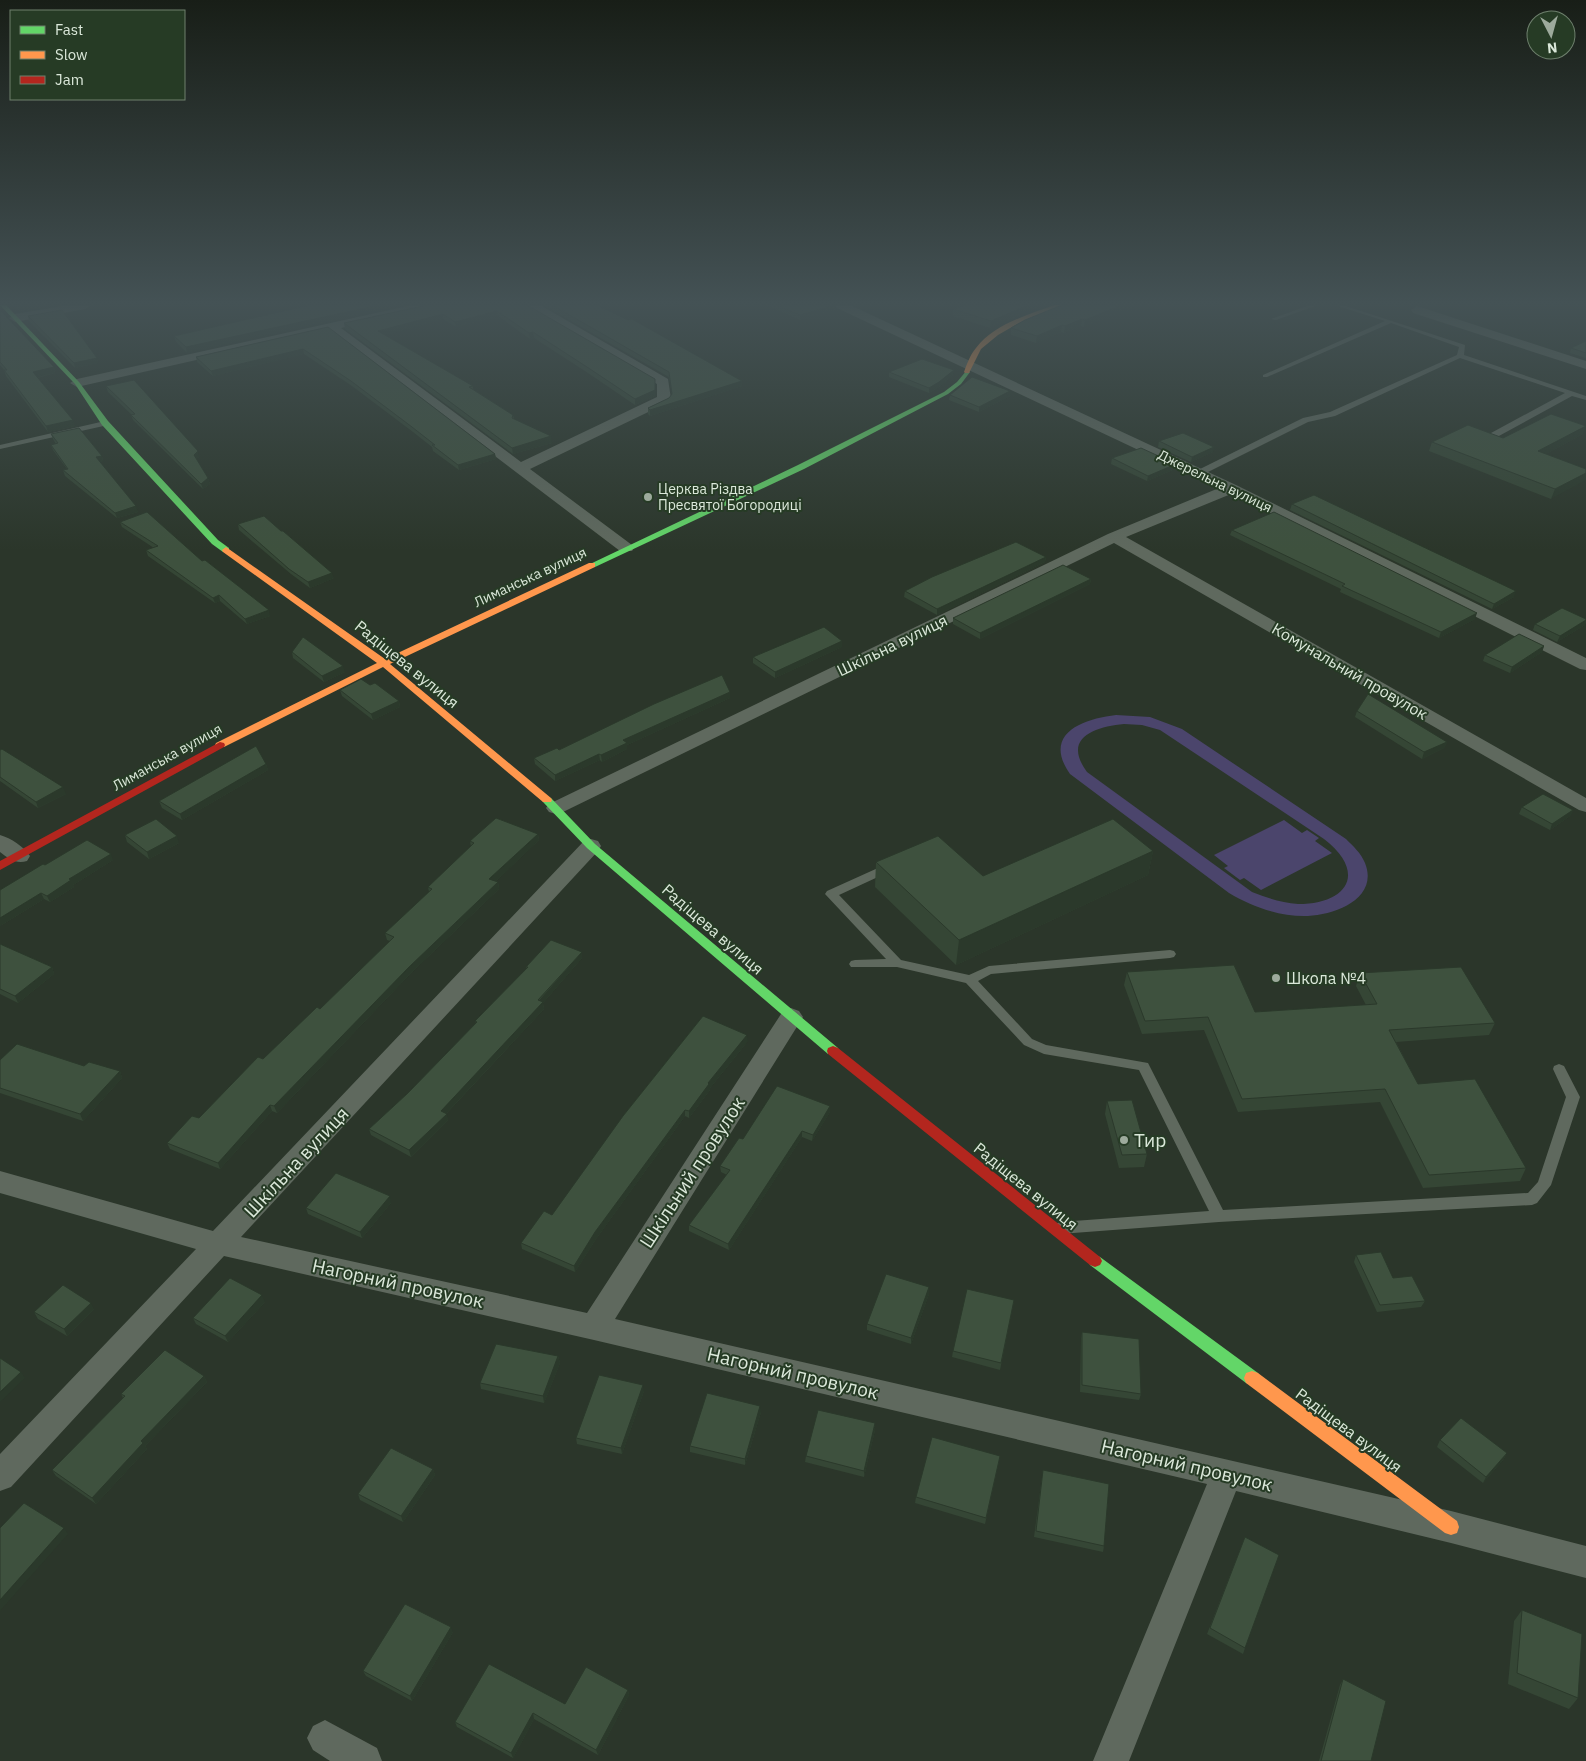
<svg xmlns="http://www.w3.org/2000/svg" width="1586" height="1761" viewBox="0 0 1586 1761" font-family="'IBM Plex Sans',sans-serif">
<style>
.green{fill:#4b456c;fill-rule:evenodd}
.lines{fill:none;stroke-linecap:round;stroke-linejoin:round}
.lane{fill:#5f695e;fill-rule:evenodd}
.street{fill:#5f695e;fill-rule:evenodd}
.fast{fill:#63d668;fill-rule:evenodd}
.slow{fill:#ff974d;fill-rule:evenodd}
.jam{fill:#b3261e;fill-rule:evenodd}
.wall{fill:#354635}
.shaded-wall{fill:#2b392b}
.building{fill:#3e513e;stroke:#2b392b}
.poi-dot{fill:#9daa9c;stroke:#263b25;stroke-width:2}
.labels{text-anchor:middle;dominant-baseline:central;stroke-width:4;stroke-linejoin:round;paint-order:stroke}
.far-street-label{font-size:14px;fill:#dbe8da;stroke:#263b25}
.far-poi-label{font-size:14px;fill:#dbe8da;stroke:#263b25;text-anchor:start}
.street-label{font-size:16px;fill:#dbe8da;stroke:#263b25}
.poi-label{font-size:16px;fill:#dbe8da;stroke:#263b25;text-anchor:start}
.near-poi-label{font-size:19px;fill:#dbe8da;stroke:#263b25;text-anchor:start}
.near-street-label{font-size:19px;fill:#dbe8da;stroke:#263b25}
</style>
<rect width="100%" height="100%" fill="#2b362a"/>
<!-- green -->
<path class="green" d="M1116,715L1150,717L1182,729L1346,839C1353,846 1361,853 1365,863C1379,898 1336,915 1308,916C1280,917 1253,907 1229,893L1070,774C1042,734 1082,719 1116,715ZM1124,724L1142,725L1160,730L1324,839C1368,873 1347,904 1298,904C1282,903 1267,898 1252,892L1087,772C1062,738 1094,727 1124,724Z
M1284,820L1302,833L1307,830L1319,838L1315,841L1332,853L1261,890L1244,878L1240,880L1224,868L1228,866L1214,855Z"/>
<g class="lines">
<!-- lane -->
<path class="lane" d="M1310,305H1318L1276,320L1271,319Z
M1335,305H1343L1465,345L1464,355L1586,396V400L1572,396L1497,437H1491V433L1565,393L1460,358L1335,416L1308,422L1202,475H1196V471L1303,418L1330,412L1457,355L1459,347L1391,323L1267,377H1263V375L1385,321Z
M105,421L109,423L108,425L0,449V445Z
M889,863L893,864L895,867L893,870L839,895L901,960L969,975L989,966L1170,950L1174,951L1176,954L1174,957L1170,958L991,974L978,981L1032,1039L1046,1045L1148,1063L1223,1210L1528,1193L1538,1182L1566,1097L1553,1069L1554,1066L1559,1064L1564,1066L1580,1097L1551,1185L1537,1203L1532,1205L1219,1222L1060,1234L1055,1232L1053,1228L1055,1224L1060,1222L1209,1211L1139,1070L1044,1054L1024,1045L966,983L897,967H851L849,964L851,961L855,960L886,959L825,894L827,891Z"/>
<!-- street -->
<path class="street" d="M68,305H91L85,309L15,322L9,318L15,314Z
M412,305H432L430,308L341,328L521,462L657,397V384L528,308L526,305H540L668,379L671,399L669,402L530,469L632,545L634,548L632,551H620L329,330L77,387L70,383L77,379Z
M835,305H850L1236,485L1586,658V670L1580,669L1231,494L1126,537L1586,798V812L1579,810L1114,543L563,812L556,814L549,812L546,808L549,804L1108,534L1219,488L837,308Z
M1417,306L1586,361V369L1413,313L1411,310Z
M0,835C11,838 24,847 30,856L27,861C16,864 9,859 0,852Z
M591,839L598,841L601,846L598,851L241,1237L587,1313L783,1011L791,1008L799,1011L803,1017L615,1319L1451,1511L1586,1546V1578L1451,1543L1236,1491L1129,1761H1093L1207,1484L594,1340L224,1256L11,1487L0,1491V1454L196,1249L0,1193V1171L213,1231L584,841Z
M325,1720L377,1748L382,1761H330L313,1750L307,1738L313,1726Z"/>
<!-- fast -->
<path class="fast" d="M0,305H6L79,382L108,421L218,540L229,548V552H223L212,544L102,425L75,384Z
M967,370L970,372L961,384L948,394L804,469L595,567H589L588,565L798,465L944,392L957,382Z
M547,797L551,798L595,844L838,1048L839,1051L838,1054H828L587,848L543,802L542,800Z
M1095,1255L1100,1257L1258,1373L1260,1378L1258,1383L1252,1385L1246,1383L1090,1265L1088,1261L1090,1257Z"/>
<!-- slow -->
<path class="slow" d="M1054,305H1062L1019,323L998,335L981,349L969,373H965L964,372C967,364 970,355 976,348C994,324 1028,315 1054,305Z
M226,547L385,659L589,563H595V567L390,664L551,798L552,800L551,802H543L383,667L224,747H216L215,745L216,743L377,663L223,552L222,550Z
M1252,1371L1258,1373L1457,1521L1459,1527L1457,1533L1451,1535L1445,1533L1246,1383L1244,1378L1246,1373Z"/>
<!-- jam -->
<path class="jam" d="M220,742L224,743L225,745L224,747L0,870V861Z
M833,1046L838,1048L1100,1257L1102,1261L1100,1265L1095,1267L1090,1265L828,1054L827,1051L828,1048Z"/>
</g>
<!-- wall -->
<path class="wall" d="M13,305H57L20,311Z
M310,305L187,353L176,342L174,336Z
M527,305L655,396L635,405L588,373L534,338L530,339L498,316L456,327L443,319L385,335L473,386V389L513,415L514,419L552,443L513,454L345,329L344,323Z
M543,305H597L742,381V386L650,416L648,414V408L669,398L672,395L669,377Z
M766,305H836V309L800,320Z
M1042,305L990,328L953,316V309Z
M1137,305L1084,327L1081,326L1064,333L1061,332L1036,343L1011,335V328Z
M0,310L54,367L55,373L37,378L75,426L48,432L6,376L4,370L0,365Z
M28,316L97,358L98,363L75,368L29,321Z
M328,327L495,454L496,459L459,470L433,451L432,447L413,432L352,386L304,354L213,376L197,362L196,357Z
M1586,341V358L1570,353L1571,348Z
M889,372L953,375L939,387L929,393L889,377Z
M106,386L199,457L196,459L208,478L210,484L203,489L133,420L131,415H132L108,392Z
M950,395L1010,396L979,412L949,400Z
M51,434L102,456L103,461L100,462L138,512L117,518L65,476L63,470L67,469L53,450L51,445L56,444L53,439Z
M1583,434L1546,454L1586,469L1551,499L1429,451L1432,442Z
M1159,441L1213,452L1191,462L1158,447Z
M1112,458L1176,464L1175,469L1147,481L1111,464Z
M1292,504L1514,597L1492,609L1290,510Z
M120,522L202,561L270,616L247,624L220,601L215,603L148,556L146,550L154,548L122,527Z
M238,524L334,578L310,588L291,574L239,530Z
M1232,530L1475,619L1439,638L1340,592L1341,589L1230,535Z
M1046,557L1045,562L937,615L904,597L905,591Z
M1091,579L1090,584L980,639L953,624V618Z
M1586,619L1585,625L1557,642L1533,630L1535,624Z
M1544,646L1542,652L1510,673L1483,661L1485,655Z
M842,647L775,678L753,663V657Z
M292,652L345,672L324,682L293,658Z
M370,685L399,701L400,707L373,720L342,696L340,690Z
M730,692V698L627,745V749L602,762L600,760L555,781L535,764L534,758Z
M1357,711L1447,742L1444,748L1422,759L1355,717Z
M0,750L66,794L38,808L0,781Z
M266,764L268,770L182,820L162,808L159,801Z
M1522,807L1573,810L1570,816L1550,830L1519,814Z
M538,834L539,840L495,882H498L499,889L411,973L277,1113L272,1111L220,1169L170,1149L167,1143L199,1118L263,1059L320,1009L390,941L387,940L385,933L429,892L428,887L471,847L470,841Z
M125,835L179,843L149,859L127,842Z
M1153,851L1148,875L956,965L875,887L876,862L983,876Z
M113,860L73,885L74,887L50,902L44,899L0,926L45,865Z
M0,944L52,967L54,974L18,1003L0,994Z
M582,952V958L543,1003L544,1009L446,1114L448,1120L411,1157L371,1135L369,1129L408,1093L476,1023L475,1021L526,969V967Z
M1127,972L1255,1012L1366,1005L1356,986L1360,973L1495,1023L1489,1035L1396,1042L1418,1084L1526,1168L1520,1181L1423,1188L1380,1102L1238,1112L1204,1030L1142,1034L1124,985Z
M748,1041L710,1088V1090L689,1118L685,1116L596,1239L575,1272L522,1249L521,1243Z
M0,1060L84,1066L120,1071L122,1078L83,1121L0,1093Z
M1107,1101L1147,1154L1144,1167L1119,1168L1105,1114Z
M830,1106V1112L812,1141L802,1137L729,1250L689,1231V1225L727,1175L721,1172L720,1166L743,1139Z
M391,1203L362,1238L308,1214L306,1208Z
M1356,1255L1393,1278L1425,1301L1421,1307L1377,1312L1354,1262Z
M929,1294L911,1344L867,1330V1324Z
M1014,1300L1000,1370L952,1357L953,1351Z
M265,1302L228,1342L196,1324L193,1318Z
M94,1309L67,1336L38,1319L34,1312Z
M1082,1332L1141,1394L1139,1400L1080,1392L1081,1338Z
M558,1356L560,1363L544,1403L481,1389L480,1383Z
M204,1376L207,1382L145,1446L147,1449L96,1504L56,1476L52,1470L123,1398L121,1394Z
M644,1391L622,1454L577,1444L576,1438Z
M761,1412L745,1465L690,1452V1446Z
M875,1423V1430L864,1477L805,1462L806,1456Z
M1440,1440L1507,1453L1503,1460L1483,1483L1437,1447Z
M1000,1456L985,1524L915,1503L916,1497Z
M433,1469L435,1475L403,1522L360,1500L358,1494Z
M1043,1470L1104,1546L1103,1552L1034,1537Z
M1245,1537V1648L1243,1654L1207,1634Z
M1522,1610L1578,1698L1569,1709L1508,1684L1514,1621Z
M453,1632L412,1701L366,1676L363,1671Z
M1343,1679L1371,1761H1319L1340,1685Z
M628,1690L629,1695L598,1755L534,1719L513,1758L457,1727L455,1722L565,1704Z"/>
<!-- shaded-wall -->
<path class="shaded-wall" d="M25,305H57L20,311L18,306Z
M136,305H151L137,308Z
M379,305H405L187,353L186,347Z
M836,305V309L800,320V315Z
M1028,305H1042L990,328L991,321Z
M1122,305H1137L1084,327L1085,320Z
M497,311L498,316L456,327L455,322Z
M443,314V319L379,337L378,331Z
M1082,319L1081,326L1064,333L1065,326Z
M1062,325L1061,332L1036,343L1037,336Z
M533,332L534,338L530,339L529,333Z
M303,349L304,354L213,376L211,371Z
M97,358L98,363L75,368L74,363Z
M54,367L55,373L35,378L33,372Z
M954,370L953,375L939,387L929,393V388Z
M655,379V396L635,405V399Z
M742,381V386L650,416V410Z
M1010,391V396L979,412V407Z
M73,420L75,426L48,432L46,426Z
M1586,426L1583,434L1535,460L1538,451Z
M551,436L552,443L513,454L512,448Z
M1214,447L1213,452L1191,462L1192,457Z
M198,451L199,457L195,461L194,455Z
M495,454L496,459L459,470L458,465Z
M102,456L103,461L98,463L96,457Z
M1176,464L1175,469L1147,481L1148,476Z
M1586,473V480L1551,499L1555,489Z
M208,478L210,484L203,489L201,484Z
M136,506L138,512L117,518L115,513Z
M1046,557L1045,562L937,615V609Z
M332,573L334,578L310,588L308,582Z
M1091,579L1090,584L980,639V633Z
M1516,591L1514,597L1492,609L1494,604Z
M219,595L220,601L215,603L213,598Z
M269,610L270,616L247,624L245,619Z
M1477,613L1475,619L1439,638L1441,632Z
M1586,620L1585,625L1557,642L1560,636Z
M842,641V647L775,678V672Z
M1544,646L1542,652L1510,673L1512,667Z
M343,666L345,672L324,682L322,676Z
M730,692V698L627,745V749L602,762L601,755L623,740Z
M399,701L400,707L373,720L371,714Z
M1447,742L1444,748L1422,759L1424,752Z
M599,754L600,760L555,781V775Z
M266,764L268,770L182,820L180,814Z
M63,787L66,794L38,808L36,802Z
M1573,810L1570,816L1550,830L1552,824Z
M538,834L539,840L491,886L489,879Z
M177,836L179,843L149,859L147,852Z
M1153,851L1148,875L956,965L959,940Z
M111,854L113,860L73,885L74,887L50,902L47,896L69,879Z
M498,882L499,889L411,973L277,1113L274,1106L409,967Z
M41,893L44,899L0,926V918Z
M582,952V958L543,1003L544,1009L443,1117L441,1111Z
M52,967L54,974L18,1003L15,996Z
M747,1035L748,1041L710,1088V1090L689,1118V1111L708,1083Z
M120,1071L122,1078L83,1121L80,1114Z
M270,1105L272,1111L220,1169L218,1163Z
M830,1106V1112L812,1141L813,1135Z
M685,1110V1116L596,1239L575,1272L574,1266L595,1232Z
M447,1114L448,1120L411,1157L409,1150Z
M802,1131V1137L729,1250L728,1244Z
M390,1196L391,1203L362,1238L360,1232Z
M929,1287V1294L911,1344V1338Z
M262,1295L265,1302L228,1342L225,1336Z
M91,1303L94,1309L67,1336L64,1329Z
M558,1356L560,1363L544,1403L543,1396Z
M21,1372L25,1378L0,1402V1392Z
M204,1376L207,1382L145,1446L147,1449L96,1504L92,1498L141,1441Z
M643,1385L644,1391L622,1454L621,1448Z
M760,1406L761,1412L745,1465V1459Z
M875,1423V1430L864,1477V1471Z
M1507,1453L1503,1460L1483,1483L1486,1477Z
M433,1469L435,1475L403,1522L401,1516Z
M64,1528L68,1534L0,1611V1600Z
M451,1627L453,1632L412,1701L410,1696Z
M628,1690L629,1695L598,1755L596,1750Z
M533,1713L534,1719L513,1758L511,1753Z"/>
<!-- building -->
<path class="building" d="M310,305H379L186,347L174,336Z
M428,305H527L655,379V390L635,399L587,367L533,332L529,333L497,311L455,322L443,314L378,331L473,386L469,387L513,415L512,418L551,436L512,448L344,323Z
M552,305H597L628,320L632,319L742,381L650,410L648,408L669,398L672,394L669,372Z
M776,305H835L800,315Z
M966,305H1028L991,321L953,309Z
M1062,305H1122L1085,320L1082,319L1065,326L1062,325L1037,336L1011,328L1025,320Z
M0,310L54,367L33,372L73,420L46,426L4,370H7L0,362Z
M62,310L97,358L74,363L28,316Z
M328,327L495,454L458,465L432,445H435L412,427L351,381L303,349L211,371L196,357Z
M1586,341V353L1571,348Z
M922,359L954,370L939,382L929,388L889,372Z
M972,377L1010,391L979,407L950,395Z
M134,380L198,451L194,455L208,478L201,484L131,415L135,414L106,386Z
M1551,414L1586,426L1538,451L1586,469V473L1555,489L1432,442L1468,425L1503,438Z
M79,428L102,456L96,457L136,506L115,513L63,470L68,469L51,445L58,443L51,434Z
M1183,433L1214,447L1192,457L1159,441Z
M1141,448L1176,464L1148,476L1112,458Z
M1314,495L1516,591L1494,604L1292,504Z
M147,512L202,561L205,560L269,610L245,619L219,595L213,598L146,550L158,546L120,522Z
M1274,512L1477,613L1441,632L1342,586L1345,584L1232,530Z
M264,516L281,531H283L332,573L308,582L289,569L238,524Z
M1016,542L1046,557L937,609L905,591L932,577Z
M1063,565L1091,579L980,633L953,618Z
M1562,608L1586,619V620L1560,636L1535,624Z
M824,627L842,641L775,672L753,657Z
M1519,634L1544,646L1512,667L1485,655Z
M303,637L343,666L322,676L292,652Z
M722,675L730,692L623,740L627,743L601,755L599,754L555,775L534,758L557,748L559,750L654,704Z
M361,679L370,685L375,683L399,701L371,714L340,690Z
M1368,694L1447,742L1424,752L1357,711Z
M256,746L266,764L180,814L159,801Z
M2,749L63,787L36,802L0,777V750Z
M1543,794L1573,810L1552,824L1522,807Z
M496,818L538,834L489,879L498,882L409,967L274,1106L270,1105L218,1163L167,1143L192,1116L199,1118L258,1057L263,1059L317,1007L320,1009L394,937L385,933L432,889L428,887L474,843L470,841Z
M156,819L177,836L147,852L125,835Z
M1113,819L1153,851L959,940L876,862L938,836L983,876Z
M87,840L111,854L69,879L71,880L47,896L41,893L0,918V890L43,864L45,865Z
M551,940L582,952L538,1000L543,1002L441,1111L447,1114L409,1150L369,1129L408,1093L477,1022L475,1021L528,967H526Z
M0,944L52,967L15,996L0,989Z
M1234,965L1255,1012L1377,1004L1360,973L1461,967L1495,1023L1389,1030L1418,1084L1475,1079L1526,1168L1429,1175L1385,1089L1242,1099L1208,1017L1145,1021L1127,972Z
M703,1016L747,1035L708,1083L709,1084L689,1111L685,1110L595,1232L574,1266L521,1243L544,1211L552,1215L623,1116Z
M17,1044L84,1066L89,1062L120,1071L80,1114L0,1088V1060Z
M777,1086L830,1106L813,1135L802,1131L728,1244L689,1225L730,1170L720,1166L739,1138L743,1139Z
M1132,1100L1147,1154L1122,1155L1107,1101Z
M336,1173L390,1196L360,1232L306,1208Z
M1381,1252L1393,1278L1412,1276L1425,1301L1380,1305L1356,1255Z
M886,1274L929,1287L911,1338L867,1324Z
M230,1278L262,1295L225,1336L193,1318Z
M63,1285L91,1303L64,1329L34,1312Z
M967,1289L1014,1300L1001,1363L953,1351Z
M1082,1332L1139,1339L1141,1394L1082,1385Z
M496,1344L558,1356L543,1396L480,1383Z
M165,1350L204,1376L141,1441L143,1443L92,1498L52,1470L125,1396L121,1394Z
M0,1358L21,1372L0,1392Z
M599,1375L643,1385L621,1448L576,1438Z
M707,1393L760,1406L745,1459L690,1446Z
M818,1410L875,1423L864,1471L806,1456Z
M1461,1418L1507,1453L1486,1477L1440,1440Z
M932,1437L1000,1456L986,1518L916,1497Z
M391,1448L433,1469L401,1516L358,1494Z
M1043,1470L1109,1484L1104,1546L1036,1531Z
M24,1503L64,1528L0,1600V1528Z
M1245,1537L1279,1555L1245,1648L1210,1628Z
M405,1604L451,1627L410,1696L363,1671Z
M1522,1610L1582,1634L1578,1698L1517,1673Z
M489,1664L565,1704L586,1667L628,1690L596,1750L533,1713L511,1753L455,1722Z
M1343,1679L1386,1701L1371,1761H1321Z"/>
<!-- sky -->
<linearGradient id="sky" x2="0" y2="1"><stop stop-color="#181e17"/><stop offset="0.55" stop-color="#445255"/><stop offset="1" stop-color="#445255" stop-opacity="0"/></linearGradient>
<rect width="1586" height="551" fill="url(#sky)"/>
<!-- markers -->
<g class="poi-dot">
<circle cx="648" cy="497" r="5"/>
<circle cx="1276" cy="978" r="5"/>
<circle cx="1124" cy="1140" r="5"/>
</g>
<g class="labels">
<!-- far-street labels -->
<g class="far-street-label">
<text transform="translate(1215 481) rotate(26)">Джерельна вулиця</text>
<text transform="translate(530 577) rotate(-25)">Лиманська вулиця</text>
<text transform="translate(167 757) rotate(-29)">Лиманська вулиця</text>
</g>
<!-- far-poi labels -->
<g class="far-poi-label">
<text x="658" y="489">Церква Різдва<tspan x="658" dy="16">Пресвятої Богородиці</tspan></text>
</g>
<!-- street labels -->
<g class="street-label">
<text transform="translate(892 645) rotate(-26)">Шкільна вулиця</text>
<text transform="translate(407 664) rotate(39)">Радіщева вулиця</text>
<text transform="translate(1350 671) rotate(30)">Комунальний провулок</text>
<text transform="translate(713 929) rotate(41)">Радіщева вулиця</text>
<text transform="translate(1026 1186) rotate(39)">Радіщева вулиця</text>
<text transform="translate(1349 1430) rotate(37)">Радіщева вулиця</text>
</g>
<!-- poi labels -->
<g class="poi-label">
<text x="1286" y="978">Школа №4</text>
</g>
<!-- near-poi labels -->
<g class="near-poi-label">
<text x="1134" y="1140">Тир</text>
</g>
<!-- near-street labels -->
<g class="near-street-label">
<text transform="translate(296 1162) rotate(-47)">Шкільна вулиця</text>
<text transform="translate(692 1172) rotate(-57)">Шкільний провулок</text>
<text transform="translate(398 1283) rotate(12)">Нагорний провулок</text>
<text transform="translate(793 1373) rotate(13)">Нагорний провулок</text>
<text transform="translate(1187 1465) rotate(13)">Нагорний провулок</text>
</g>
</g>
<!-- legend -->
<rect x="10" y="10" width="175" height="90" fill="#263b25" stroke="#6e806d"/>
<rect x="20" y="26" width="25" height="8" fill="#63d668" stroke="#6e806d"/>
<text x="55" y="35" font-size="15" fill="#dbe8da">Fast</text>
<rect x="20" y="51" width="25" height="8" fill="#ff974d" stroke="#6e806d"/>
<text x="55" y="60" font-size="15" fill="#dbe8da">Slow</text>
<rect x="20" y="76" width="25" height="8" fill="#b3261e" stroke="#6e806d"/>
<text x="55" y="85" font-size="15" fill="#dbe8da">Jam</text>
<!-- north arrow -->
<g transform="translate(1551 35) rotate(174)"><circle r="24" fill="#263b25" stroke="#6e806d"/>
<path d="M0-4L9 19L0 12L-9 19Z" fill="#9daa9c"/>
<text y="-8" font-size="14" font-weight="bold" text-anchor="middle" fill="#dbe8da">N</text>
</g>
</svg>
